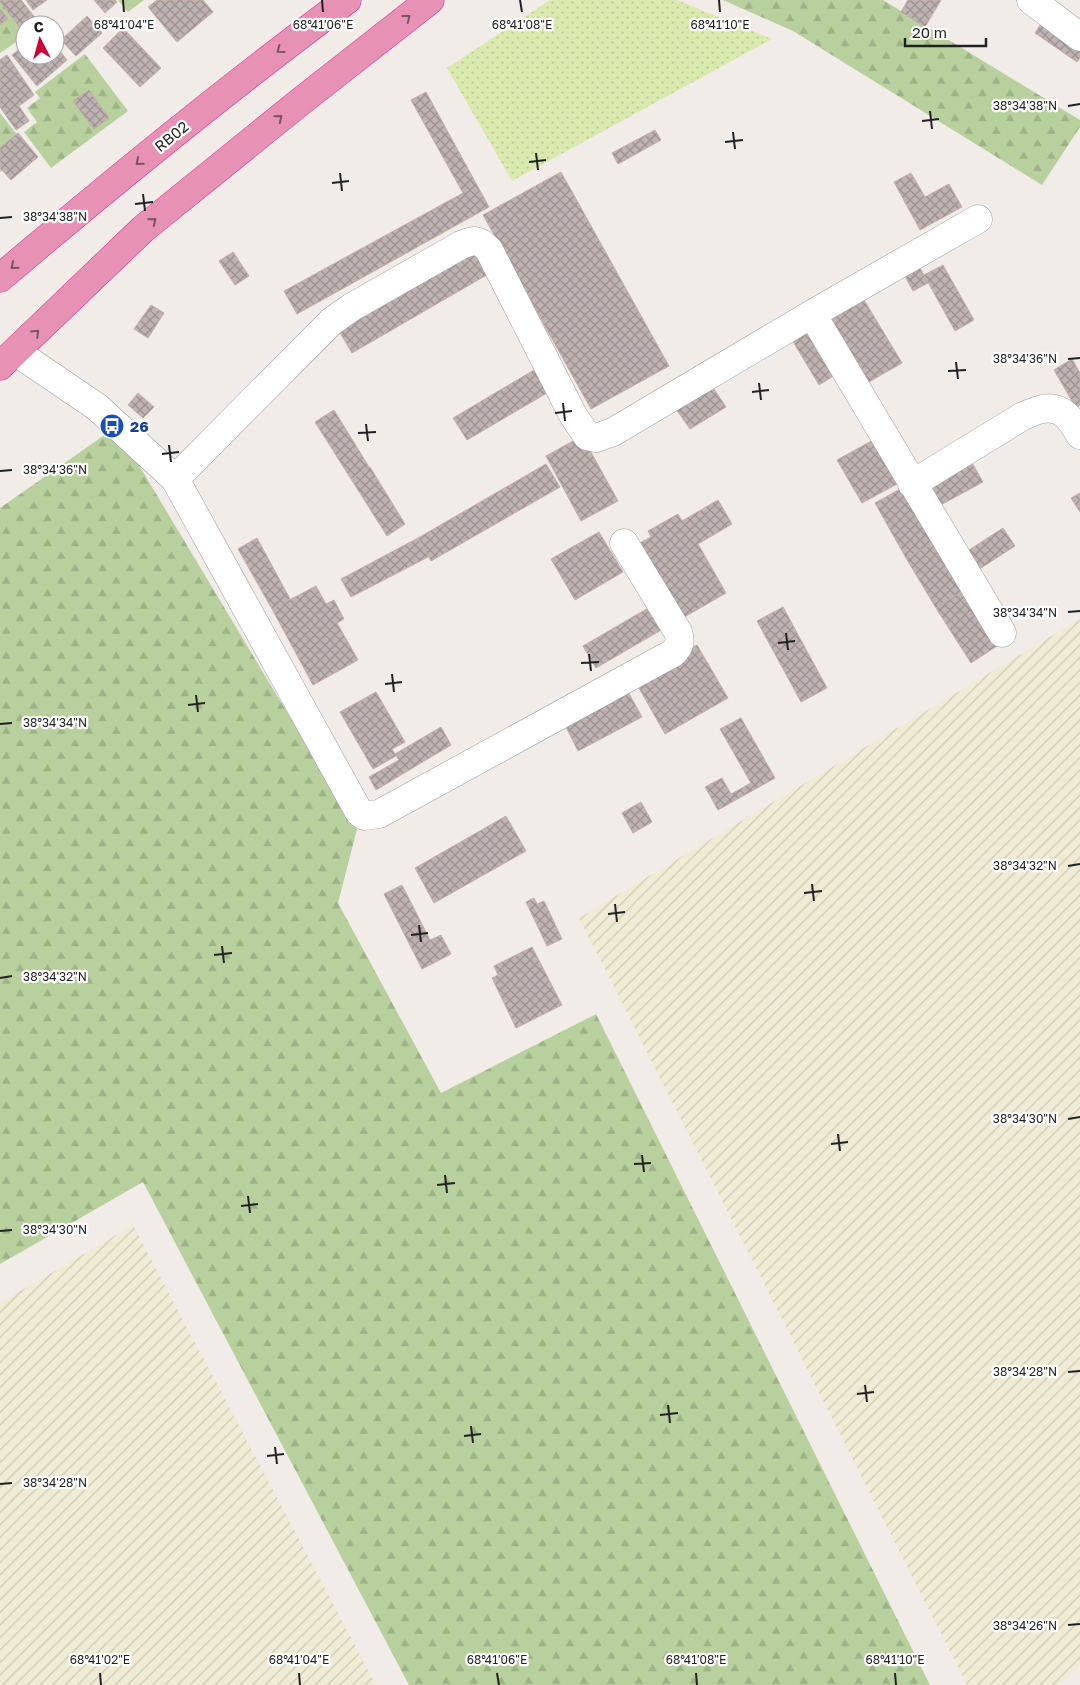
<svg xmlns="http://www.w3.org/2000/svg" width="1080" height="1685" viewBox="0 0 1080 1685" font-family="'Golos Text',sans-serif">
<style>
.farmland{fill:url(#farmland-furrows)}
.grass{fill:url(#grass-dots)}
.forest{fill:url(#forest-firs)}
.building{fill:url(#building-cross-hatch);stroke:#c3afaa}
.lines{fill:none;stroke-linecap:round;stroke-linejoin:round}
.minor-casing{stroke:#9e9e9e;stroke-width:29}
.highway-casing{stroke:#da2a90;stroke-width:29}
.minor{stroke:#fff;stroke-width:28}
.highway{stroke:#e791b5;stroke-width:28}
.oneway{stroke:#7a5364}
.ticks{fill:none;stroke:#212121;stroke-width:2}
.labels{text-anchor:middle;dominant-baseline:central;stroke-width:4.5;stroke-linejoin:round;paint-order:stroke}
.street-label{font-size:15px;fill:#212121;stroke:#fff}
.transit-label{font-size:15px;font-weight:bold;fill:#164399;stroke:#fff;text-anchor:start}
.ticks-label{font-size:12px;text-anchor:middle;fill:#212121;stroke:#fff;stroke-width:4.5;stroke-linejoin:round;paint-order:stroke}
</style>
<defs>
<pattern id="farmland-furrows" width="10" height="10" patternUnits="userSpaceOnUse" patternTransform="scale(1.25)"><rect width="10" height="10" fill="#efebd4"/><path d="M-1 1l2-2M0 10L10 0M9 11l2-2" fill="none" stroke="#cdc9b6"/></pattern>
<pattern id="grass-dots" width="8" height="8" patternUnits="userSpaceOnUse" patternTransform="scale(1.25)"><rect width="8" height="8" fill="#daeaaf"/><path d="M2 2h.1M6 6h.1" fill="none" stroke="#bbc896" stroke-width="1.8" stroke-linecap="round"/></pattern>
<pattern id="forest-firs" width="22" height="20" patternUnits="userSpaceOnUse" patternTransform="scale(1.25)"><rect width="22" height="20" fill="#b8d09d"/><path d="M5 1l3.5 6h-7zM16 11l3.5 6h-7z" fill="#9eb287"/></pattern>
<pattern id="building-cross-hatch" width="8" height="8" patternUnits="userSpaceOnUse" patternTransform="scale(1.25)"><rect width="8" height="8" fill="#beb3b1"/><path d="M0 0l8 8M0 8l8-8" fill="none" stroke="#9a9190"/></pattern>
</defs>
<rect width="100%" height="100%" fill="#f1ece8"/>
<!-- farmland -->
<path class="farmland" d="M1080,619V1664L1059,1685H967L579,918Z
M133,1225L376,1685H0V1303Z"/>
<!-- grass -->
<path class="grass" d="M550,0H677L772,39L512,181L447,68Z"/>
<!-- forest -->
<path class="forest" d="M0,0L25,25V33L22,38L0,53Z
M118,0H144L128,12Z
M723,0H883L1080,120V127L1042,185L793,31Z
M85,54L128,111L51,168L24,132L37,122L27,108L40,98L35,92Z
M0,113L29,150L0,172Z
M116,427L357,829L338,903L441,1093L596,1014L930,1685H409L143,1182L0,1264V508Z"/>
<!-- building -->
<path class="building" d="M0,0H21L41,25H25V34L0,2Z
M26,0H47L33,10Z
M94,0H115L117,2L105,13Z
M157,0H203L213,12L177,42L148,7Z
M908,0H941L925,27L901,12Z
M0,9L8,19L0,25Z
M87,16L102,33L76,56L61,40Z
M53,21L62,33L55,39V25H48Z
M1042,22L1080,49V58L1077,62L1035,33Z
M123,28L161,68L140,87L103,48Z
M25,44V55H55V45L67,60L37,86L12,55Z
M7,55L34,95L19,106L29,121L16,130L0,107V60Z
M89,90L109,118L94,129L73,101Z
M426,92L489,207L297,314L284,291L463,193L411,100Z
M655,130L661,140L618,164L612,153Z
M18,133L38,157L11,180L0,168V148Z
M561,172L669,366L591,409L483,215Z
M911,173L925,197L949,184L962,207L920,230L894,182Z
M474,246L490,273L352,353L336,326Z
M233,252L249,276L235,285L219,261Z
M943,265L974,320L955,331L924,275Z
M920,268L928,283L913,291L905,276Z
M858,290L902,363L869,382L825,309Z
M151,305L164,313L148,338L134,329Z
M805,324L835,375L819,385L788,333Z
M1072,359L1080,373V405L1076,408L1054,370Z
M534,370L547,393L467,440L453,418Z
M710,383L726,407L690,429L674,406Z
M138,393L154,407L143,418L128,405Z
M334,410L369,467L351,479L315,422Z
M582,436L618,501L581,521L546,456Z
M875,439L899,483L862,503L837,460Z
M971,461L983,482L937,507L925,486Z
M546,464L560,487L431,561L418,538Z
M370,467L405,524L387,536L351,479Z
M902,488L933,543L906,558L875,503Z
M1080,493V512L1071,498Z
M718,500L732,524L698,544L726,593L681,619L636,545L651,537L648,531L678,514L682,521Z
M1003,528L1015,546L978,570L966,552Z
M599,532L623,572L575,600L551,559Z
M257,538L290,599L272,609L238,549Z
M418,538L428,557L351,597L341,579Z
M933,543L962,591L936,608L906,558Z
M316,586L326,604L334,600L344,619L337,623L358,660L313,685L272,609Z
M962,591L997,646L971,663L936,608Z
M655,604L668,626L596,668L583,646Z
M783,607L827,688L801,702L757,621Z
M697,645L728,698L665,734L635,681Z
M627,690L642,717L578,751L564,723Z
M376,692L405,742L392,749L396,756L373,769L340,712Z
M741,718L775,778L718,810L705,787L722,778L731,794L751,783L720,729Z
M441,727L451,745L376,790L369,777L399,760L395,754Z
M641,802L652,822L633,833L622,813Z
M506,816L526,851L434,903L415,868Z
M402,885L430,940L441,935L451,954L422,969L384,894Z
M534,898L537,904L544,901L562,939L547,946L526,902Z
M532,947L562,1005L516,1028L492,978L498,975L494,966Z"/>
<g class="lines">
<defs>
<path id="minor" d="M1031,0L1080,37
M812,314L1002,633
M16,352L97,407L175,479L359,812L364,816L379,814L673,653C680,646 681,641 678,632L624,543
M175,479L332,321L352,307L461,245C475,240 478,238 489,250L573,415L587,436L596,438L613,432L812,314L978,219
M912,484L1023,416C1029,414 1036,410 1043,409C1062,405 1072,420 1080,435"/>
<path id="highway" d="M0,278C113,182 228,88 347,0
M0,366L143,229L300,102L430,0"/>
</defs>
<!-- minor casing -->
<use href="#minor" class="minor-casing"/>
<!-- highway casing -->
<use href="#highway" class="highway-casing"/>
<!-- minor -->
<use href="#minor" class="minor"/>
<!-- highway -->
<use href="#highway" class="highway"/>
</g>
<!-- one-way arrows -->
<defs><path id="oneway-chevron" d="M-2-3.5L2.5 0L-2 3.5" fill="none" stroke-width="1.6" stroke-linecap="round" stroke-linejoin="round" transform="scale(1.25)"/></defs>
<g class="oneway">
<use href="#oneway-chevron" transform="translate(407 18) rotate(-38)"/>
<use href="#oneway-chevron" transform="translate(280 50) rotate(144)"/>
<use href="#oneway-chevron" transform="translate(279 118) rotate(-39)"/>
<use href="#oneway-chevron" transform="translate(139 162) rotate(141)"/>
<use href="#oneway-chevron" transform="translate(153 221) rotate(-39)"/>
<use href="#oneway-chevron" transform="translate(14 266) rotate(140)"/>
<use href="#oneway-chevron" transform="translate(36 333) rotate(-44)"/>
</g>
<!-- ticks -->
<path class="ticks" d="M123,0L124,12M322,0L323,12M520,0L522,12M719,0L720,12M1068,106L1080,104M930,111L932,129M922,121L939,119M733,132L735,149M725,142L743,140M536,153L538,170M529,162L546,160M340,173L342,191M332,183L349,181M143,194L145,211M135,204L153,202M0,218L12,217M1068,359L1080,358M956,362L958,379M948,371L966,370M759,383L761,400M752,392L769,390M563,403L565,421M555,413L572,411M366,424L368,441M358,433L376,432M169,445L171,462M162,454L179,452M0,471L12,470M1068,612L1080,611M786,633L788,650M778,643L795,641M589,654L591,671M581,663L599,662M392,674L394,692M385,684L402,682M196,695L198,712M188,705L205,703M0,724L12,723M1068,866L1080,864M812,884L814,901M804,893L822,891M615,904L617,922M608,914L625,912M419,925L421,942M411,935L428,933M222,946L224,963M214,955L232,953M0,978L12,976M1068,1119L1080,1117M838,1134L840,1151M831,1144L848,1142M642,1155L644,1172M634,1164L651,1163M445,1175L447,1193M437,1185L455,1183M248,1196L250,1213M241,1206L258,1204M0,1231L12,1230M1068,1372L1080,1371M865,1385L867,1402M857,1394L874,1392M668,1405L670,1423M660,1415L678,1413M471,1426L473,1443M464,1436L481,1434M275,1447L277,1464M267,1456L284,1454M0,1484L12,1483M1068,1625L1080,1624M100,1673L101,1685M299,1673L300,1685M497,1673L499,1685M696,1673L697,1685M895,1673L896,1685"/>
<!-- icons -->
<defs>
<symbol id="bus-disc" viewBox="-11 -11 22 22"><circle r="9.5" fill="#1a4fb4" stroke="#fff"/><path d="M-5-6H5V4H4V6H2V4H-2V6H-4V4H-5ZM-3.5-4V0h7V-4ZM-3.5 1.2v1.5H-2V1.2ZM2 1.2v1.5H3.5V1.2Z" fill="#fff"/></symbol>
</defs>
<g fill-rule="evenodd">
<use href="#bus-disc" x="98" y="412" width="28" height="28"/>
</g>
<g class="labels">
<!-- street labels -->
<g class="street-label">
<text transform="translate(171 136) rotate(-39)">RB02</text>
</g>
<!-- transit labels -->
<g class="transit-label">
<text x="130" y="426">26</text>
</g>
</g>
<g class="ticks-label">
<text x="124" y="29">68°41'04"E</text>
<text x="323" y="29">68°41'06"E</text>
<text x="522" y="29">68°41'08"E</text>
<text x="720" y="29">68°41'10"E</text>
<text x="1025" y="110">38°34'38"N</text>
<text x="55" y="221">38°34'38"N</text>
<text x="1025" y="363">38°34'36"N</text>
<text x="55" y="474">38°34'36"N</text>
<text x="1025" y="617">38°34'34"N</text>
<text x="55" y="727">38°34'34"N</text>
<text x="1025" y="870">38°34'32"N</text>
<text x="55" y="981">38°34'32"N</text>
<text x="1025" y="1123">38°34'30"N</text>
<text x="55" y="1234">38°34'30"N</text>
<text x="1025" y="1376">38°34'28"N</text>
<text x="55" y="1487">38°34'28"N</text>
<text x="1025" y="1630">38°34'26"N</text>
<text x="100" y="1664">68°41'02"E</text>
<text x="299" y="1664">68°41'04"E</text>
<text x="497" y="1664">68°41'06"E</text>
<text x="696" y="1664">68°41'08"E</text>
<text x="895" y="1664">68°41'10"E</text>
</g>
<!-- north arrow -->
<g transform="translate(40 40) rotate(354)"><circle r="24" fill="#ffffff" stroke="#a6a6a6"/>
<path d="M0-4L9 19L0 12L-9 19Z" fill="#cf0233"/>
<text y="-8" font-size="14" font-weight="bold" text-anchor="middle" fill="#212121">С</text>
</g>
<!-- scale -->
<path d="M905 38v8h81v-8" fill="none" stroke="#212121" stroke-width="2.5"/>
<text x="912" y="38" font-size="15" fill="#212121" stroke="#ffffff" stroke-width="4" paint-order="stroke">20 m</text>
</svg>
